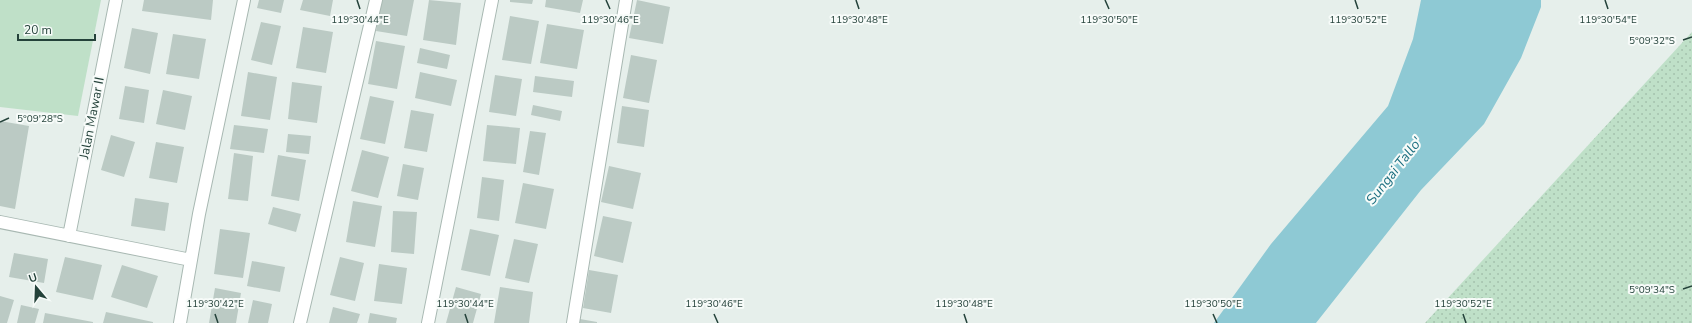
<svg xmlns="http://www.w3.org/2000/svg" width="1692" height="323" viewBox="0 0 1692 323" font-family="'Nunito Sans',sans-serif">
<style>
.grass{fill:url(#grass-dots)}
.garden{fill:#bfe0c8}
.water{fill:#8ec9d4}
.building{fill:#bbcac4}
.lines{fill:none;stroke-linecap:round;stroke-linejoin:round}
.minor-casing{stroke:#a8b8b2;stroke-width:14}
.minor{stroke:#fff;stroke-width:12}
.ticks{fill:none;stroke:#24423a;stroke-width:1.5}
.labels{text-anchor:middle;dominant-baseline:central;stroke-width:4;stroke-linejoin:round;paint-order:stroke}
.street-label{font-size:13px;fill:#24423a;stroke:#f7fbf9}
.water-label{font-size:14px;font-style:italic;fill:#1c6f80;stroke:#f7fbf9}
.ticks-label{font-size:10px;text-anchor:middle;fill:#24423a;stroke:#f7fbf9;stroke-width:4;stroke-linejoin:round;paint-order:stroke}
</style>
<defs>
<pattern id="grass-dots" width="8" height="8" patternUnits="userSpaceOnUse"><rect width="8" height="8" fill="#bfe0c8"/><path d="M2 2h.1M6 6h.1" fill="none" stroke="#a4c1ad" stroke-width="1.8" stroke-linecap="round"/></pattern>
</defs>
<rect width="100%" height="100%" fill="#e6efeb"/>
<!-- grass -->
<path class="grass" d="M1692,32V323H1425Z"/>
<!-- garden -->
<path class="garden" d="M0,0H101L78,116L0,107Z"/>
<!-- water -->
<path class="water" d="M1421,0H1541V7L1521,58L1484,124L1421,190L1316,323H1214L1271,244L1388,106L1413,39Z"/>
<!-- building -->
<path class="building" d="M144,0H213L211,20L142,11Z
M259,0H284L281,13L257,8Z
M303,0H333L330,16L300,10Z
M382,0H414L407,36L376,31Z
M429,0L461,3L456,45L423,40Z
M510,0H533L532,4L510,2Z
M546,0H583L580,13L545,7Z
M637,0L670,7L663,44L629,38Z
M510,16L539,21L531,64L502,60Z
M261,22L281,26L272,65L251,60Z
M547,24L584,30L577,69L540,63Z
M303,27L333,32L326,73L296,68Z
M132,28L158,33L150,74L124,68Z
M173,34L206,39L199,79L166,74Z
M376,41L405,46L397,89L368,84Z
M420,48L450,55L447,69L417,63Z
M631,55L657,60L649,103L623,98Z
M248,72L277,77L270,120L241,116Z
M420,72L457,80L451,106L415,98Z
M495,75L522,79L516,116L489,112Z
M535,76L574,81L572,97L533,92Z
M292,82L322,86L317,123L288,119Z
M125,86L149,90L144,123L119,119Z
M163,90L192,96L185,130L156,124Z
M370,96L394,101L385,144L360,139Z
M533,105L562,111L560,121L531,115Z
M622,106L649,110L644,147L617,143Z
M411,110L434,114L427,152L404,148Z
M0,121L29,126L15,209L0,206Z
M234,125L268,129L264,153L230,149Z
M487,125L520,128L516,164L483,161Z
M530,131L546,133L539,175L523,172Z
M288,134L311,136L309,154L286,152Z
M111,135L135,142L124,177L101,170Z
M156,142L184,147L177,183L149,178Z
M362,150L389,157L378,198L351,191Z
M234,153L253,156L248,201L228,199Z
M278,155L306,160L299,201L271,196Z
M403,164L424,168L418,200L397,196Z
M609,166L641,173L633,209L601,202Z
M482,177L504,180L499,221L477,218Z
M523,183L554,189L546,229L515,223Z
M135,198L169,203L165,231L131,226Z
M353,201L382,206L375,247L346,242Z
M273,207L301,214L296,232L268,224Z
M393,211L417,212L414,254L391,252Z
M603,216L632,222L623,263L594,256Z
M220,229L250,233L243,278L214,274Z
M470,229L499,235L490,276L461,270Z
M514,239L538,244L529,283L505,278Z
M14,253L48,259L44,283L9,277Z
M65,257L102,265L93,300L56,292Z
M340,257L364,263L355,301L330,295Z
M252,261L285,267L280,292L247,286Z
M379,264L407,268L402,304L374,301Z
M122,265L158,276L147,308L111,297Z
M589,270L618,275L611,313L583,308Z
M456,287L481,294L473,323H446Z
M500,287L533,292L529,323H494Z
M215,288L241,293L236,323H209Z
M0,296L14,300L7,323H0Z
M253,300L272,304L268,323H248Z
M21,305L39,309L35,323H17Z
M333,307L360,314L357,323H329Z
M106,312L153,322V323H103Z
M45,313L93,322V323H43Z
M370,313L397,318L396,323H368Z
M580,319L597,322V323H579Z"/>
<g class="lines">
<defs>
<path id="minor" d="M0,222L191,260
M69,236L116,0
M180,323L199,214L244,0
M300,323L376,0
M428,323L492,0
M573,323L626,0"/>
</defs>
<!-- minor casing -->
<use href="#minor" class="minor-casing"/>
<!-- minor -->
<use href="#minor" class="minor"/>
</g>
<!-- ticks -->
<path class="ticks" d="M357,0L360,9M606,0L610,9M856,0L859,9M1105,0L1109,9M1355,0L1358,9M1605,0L1608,9M1683,40L1692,37M0,122L9,118M1683,289L1692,286M215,314L218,323M465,314L468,323M714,314L718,323M964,314L967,323M1213,314L1217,323M1463,314L1466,323"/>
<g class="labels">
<!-- street labels -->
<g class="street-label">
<text transform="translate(92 118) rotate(-79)">Jalan Mawar II</text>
</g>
<!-- water labels -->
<g class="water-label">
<text transform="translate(1394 171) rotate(-52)">Sungai Tallo'</text>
</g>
</g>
<g class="ticks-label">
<text x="360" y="23">119°30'44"E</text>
<text x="610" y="23">119°30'46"E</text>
<text x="859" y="23">119°30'48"E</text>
<text x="1109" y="23">119°30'50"E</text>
<text x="1358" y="23">119°30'52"E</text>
<text x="1608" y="23">119°30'54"E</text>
<text x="1652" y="44">5°09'32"S</text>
<text x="40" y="122">5°09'28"S</text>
<text x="1652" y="293">5°09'34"S</text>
<text x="215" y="307">119°30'42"E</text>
<text x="465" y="307">119°30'44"E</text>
<text x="714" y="307">119°30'46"E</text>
<text x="964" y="307">119°30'48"E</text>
<text x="1213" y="307">119°30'50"E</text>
<text x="1463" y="307">119°30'52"E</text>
</g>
<!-- north arrow -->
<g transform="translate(36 287) rotate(341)" stroke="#f7fbf9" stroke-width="3" paint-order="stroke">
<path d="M0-3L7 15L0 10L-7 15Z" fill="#24423a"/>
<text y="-6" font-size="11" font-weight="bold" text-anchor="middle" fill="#24423a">U</text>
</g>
<!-- scale -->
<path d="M18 34v6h77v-6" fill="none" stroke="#24423a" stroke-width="2"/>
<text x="24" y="34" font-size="12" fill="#24423a" stroke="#f7fbf9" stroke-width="3" paint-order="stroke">20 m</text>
</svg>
